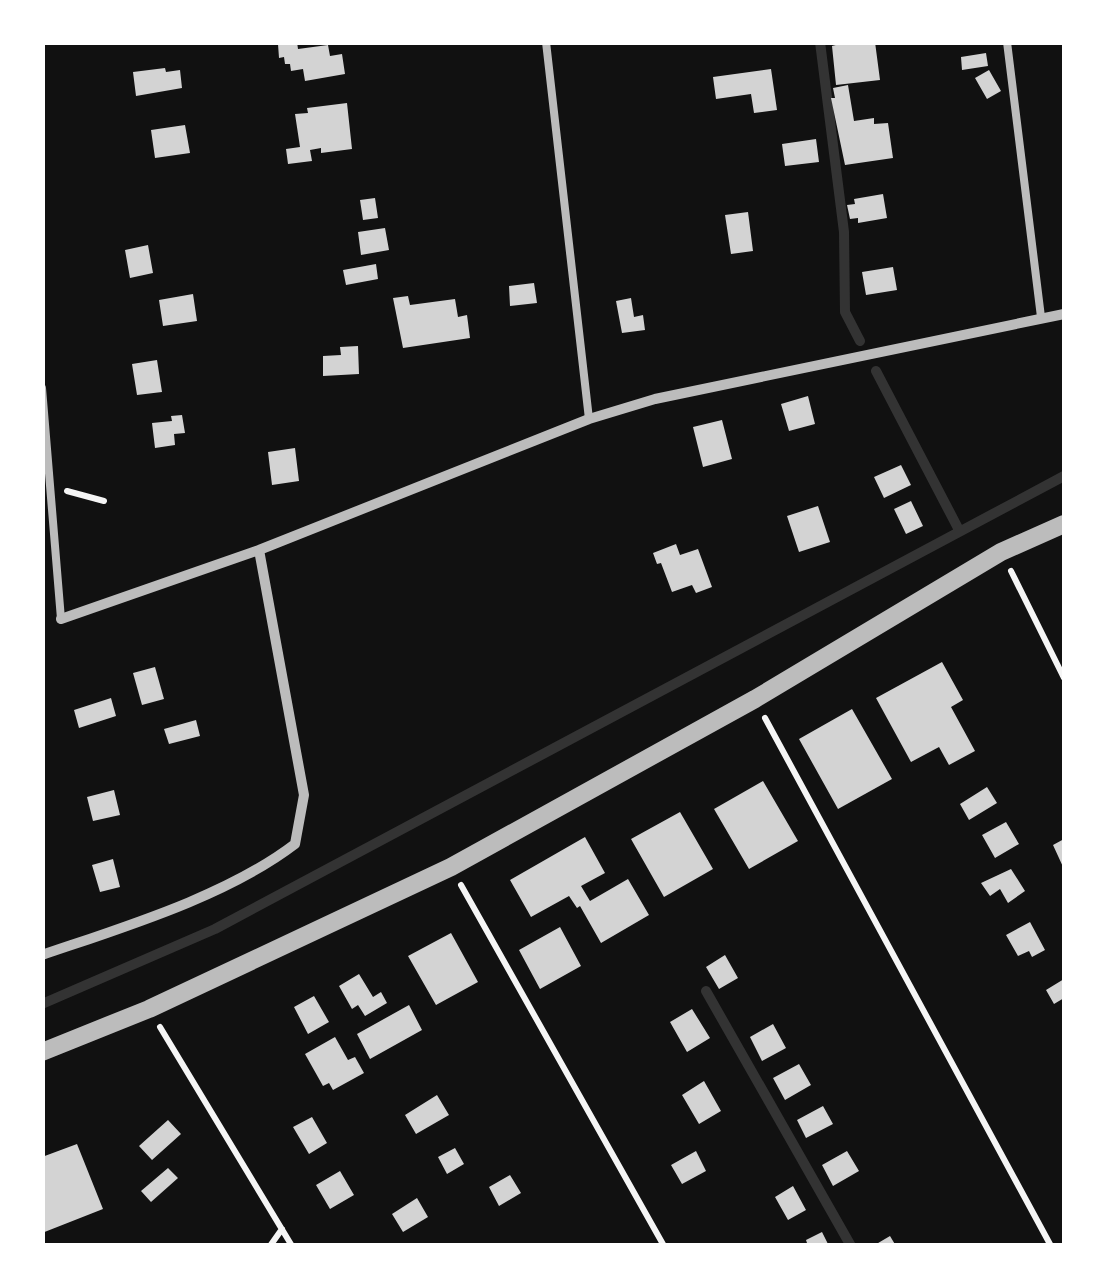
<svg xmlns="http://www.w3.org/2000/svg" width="1107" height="1288" viewBox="0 0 1107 1288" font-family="'Sofia Sans Condensed',sans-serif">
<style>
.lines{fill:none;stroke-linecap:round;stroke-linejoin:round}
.stream{stroke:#333;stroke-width:10}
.building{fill:#d3d3d3}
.path{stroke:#f5f5f5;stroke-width:6}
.service{stroke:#bcbcbc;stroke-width:8}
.minor{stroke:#bcbcbc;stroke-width:10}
.tertiary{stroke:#bcbcbc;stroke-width:18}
</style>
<rect width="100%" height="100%" fill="#111"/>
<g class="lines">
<!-- stream -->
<path class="stream" d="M820,42L844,232L845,312L860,341
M876,371L959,530
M706,991L851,1246
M42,1004L215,929L1064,476"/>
</g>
<!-- building -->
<path class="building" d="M297,42L298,49L328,45L330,56L342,54L345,74L305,81L303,69L291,71L290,64H285L284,57L279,58L278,44Z
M847,42H875L880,80L836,85L832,46Z
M986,53L988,66L962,70L961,57Z
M165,68L166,72L180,70L182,88L136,96L133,72Z
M771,69L777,110L754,113L751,94L716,99L713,77Z
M989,70L1001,91L987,99L975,78Z
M848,85L854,121L874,118V124L888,123L893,158L845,165L831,98H835L833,88Z
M347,103L352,149L321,153V148L310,150L312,161L288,164L286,149L300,147L295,114L308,113L307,108Z
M185,125L190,153L155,158L151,130Z
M816,139L819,162L785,166L782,144Z
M883,194L887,218L858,223V218L850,219L847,205L855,204L854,199Z
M375,198L378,218L363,220L360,200Z
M748,212L753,251L731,254L725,215Z
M385,228L389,250L361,255L358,232Z
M148,245L153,273L130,278L125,250Z
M376,264L378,279L346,285L343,270Z
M893,267L897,290L866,295L862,272Z
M534,283L537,303L510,306L509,286Z
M193,294L197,321L163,326L159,300Z
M408,296L410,305L455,299L458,317L467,315L470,338L403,348L393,298Z
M631,298L634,317L643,315L645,330L622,333L616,301Z
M358,346L359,374L323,376V356L341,355L340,347Z
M157,360L162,392L137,395L132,364Z
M808,396L815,424L789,431L781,404Z
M182,415L185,433L174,434L175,445L155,448L152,423L172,421L171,416Z
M722,420L732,459L703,467L693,427Z
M295,448L299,481L272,485L268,452Z
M901,465L911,485L884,498L874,477Z
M911,501L923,526L906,534L894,509Z
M818,506L830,542L799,552L787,516Z
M676,544L680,555L698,549L712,587L696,593L692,585L672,592L661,563L657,564L653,553Z
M942,662L963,700L951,707L975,751L949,765L939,747L911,762L876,698Z
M155,667L164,699L142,705L133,673Z
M111,698L116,716L79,728L74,710Z
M852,709L892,779L838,809L799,739Z
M196,720L200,736L169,744L164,729Z
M763,781L798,841L749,869L714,809Z
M987,787L997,803L969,820L960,804Z
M114,790L120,815L93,821L87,797Z
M680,812L713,869L664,897L631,839Z
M1006,822L1019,844L995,858L982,835Z
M585,837L605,873L581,886L590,901L628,879L649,915L601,943L580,906L577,908L569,896L531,917L510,880Z
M1064,839V869L1053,845Z
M113,859L120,887L100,892L92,865Z
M1011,869L1025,891L1008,903L1000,889L990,896L981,883Z
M1030,922L1045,950L1032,957L1029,951L1018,956L1006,935Z
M560,927L581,966L540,989L519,950Z
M451,933L478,982L436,1005L408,956Z
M725,955L738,978L719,989L706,967Z
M359,974L373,997L381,992L387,1003L365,1016L358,1005L352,1009L339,986Z
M1064,979V998L1054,1004L1046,990Z
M314,996L329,1022L308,1034L294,1007Z
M409,1005L422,1030L370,1059L357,1034Z
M692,1009L710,1038L687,1052L670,1022Z
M773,1024L786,1048L762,1061L750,1037Z
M335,1037L348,1060L355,1057L364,1073L333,1090L329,1083L323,1086L305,1054Z
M799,1064L811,1085L785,1100L773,1078Z
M704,1081L721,1111L699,1124L682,1095Z
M437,1095L449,1115L416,1134L405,1115Z
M823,1106L833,1124L806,1138L797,1120Z
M312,1117L327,1143L309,1154L293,1127Z
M168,1120L181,1134L152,1160L139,1146Z
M77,1144L103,1209L42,1233V1157Z
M455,1148L464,1164L447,1174L438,1157Z
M696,1151L706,1171L682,1184L671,1165Z
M847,1151L859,1171L833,1186L822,1165Z
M168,1168L178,1178L151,1202L141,1191Z
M340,1171L354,1195L330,1209L316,1185Z
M510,1175L521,1193L499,1206L489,1187Z
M793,1186L806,1210L788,1220L775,1197Z
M417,1198L428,1217L403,1232L392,1214Z
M822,1232L829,1246H808L806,1240Z
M890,1236L896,1246H873Z"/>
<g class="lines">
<!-- path -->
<path class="path" d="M67,491L104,501
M1011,571L1064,678
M765,718L1051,1246
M461,885L664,1246
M160,1027L292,1246
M270,1246L282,1229"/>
<!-- service -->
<path class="service" d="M546,42L589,419
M1007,42L1041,317
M42,388L61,619"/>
<!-- minor -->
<path class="minor" d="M61,619L259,550L589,419L655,399L1064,314
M42,955C124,927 227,896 295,844L304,795L259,550"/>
<!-- tertiary -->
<path class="tertiary" d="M42,1052L149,1009L451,867L755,699L1001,552L1064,524"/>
</g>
<!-- border -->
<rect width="1107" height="1288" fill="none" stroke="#ffffff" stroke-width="90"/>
</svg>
